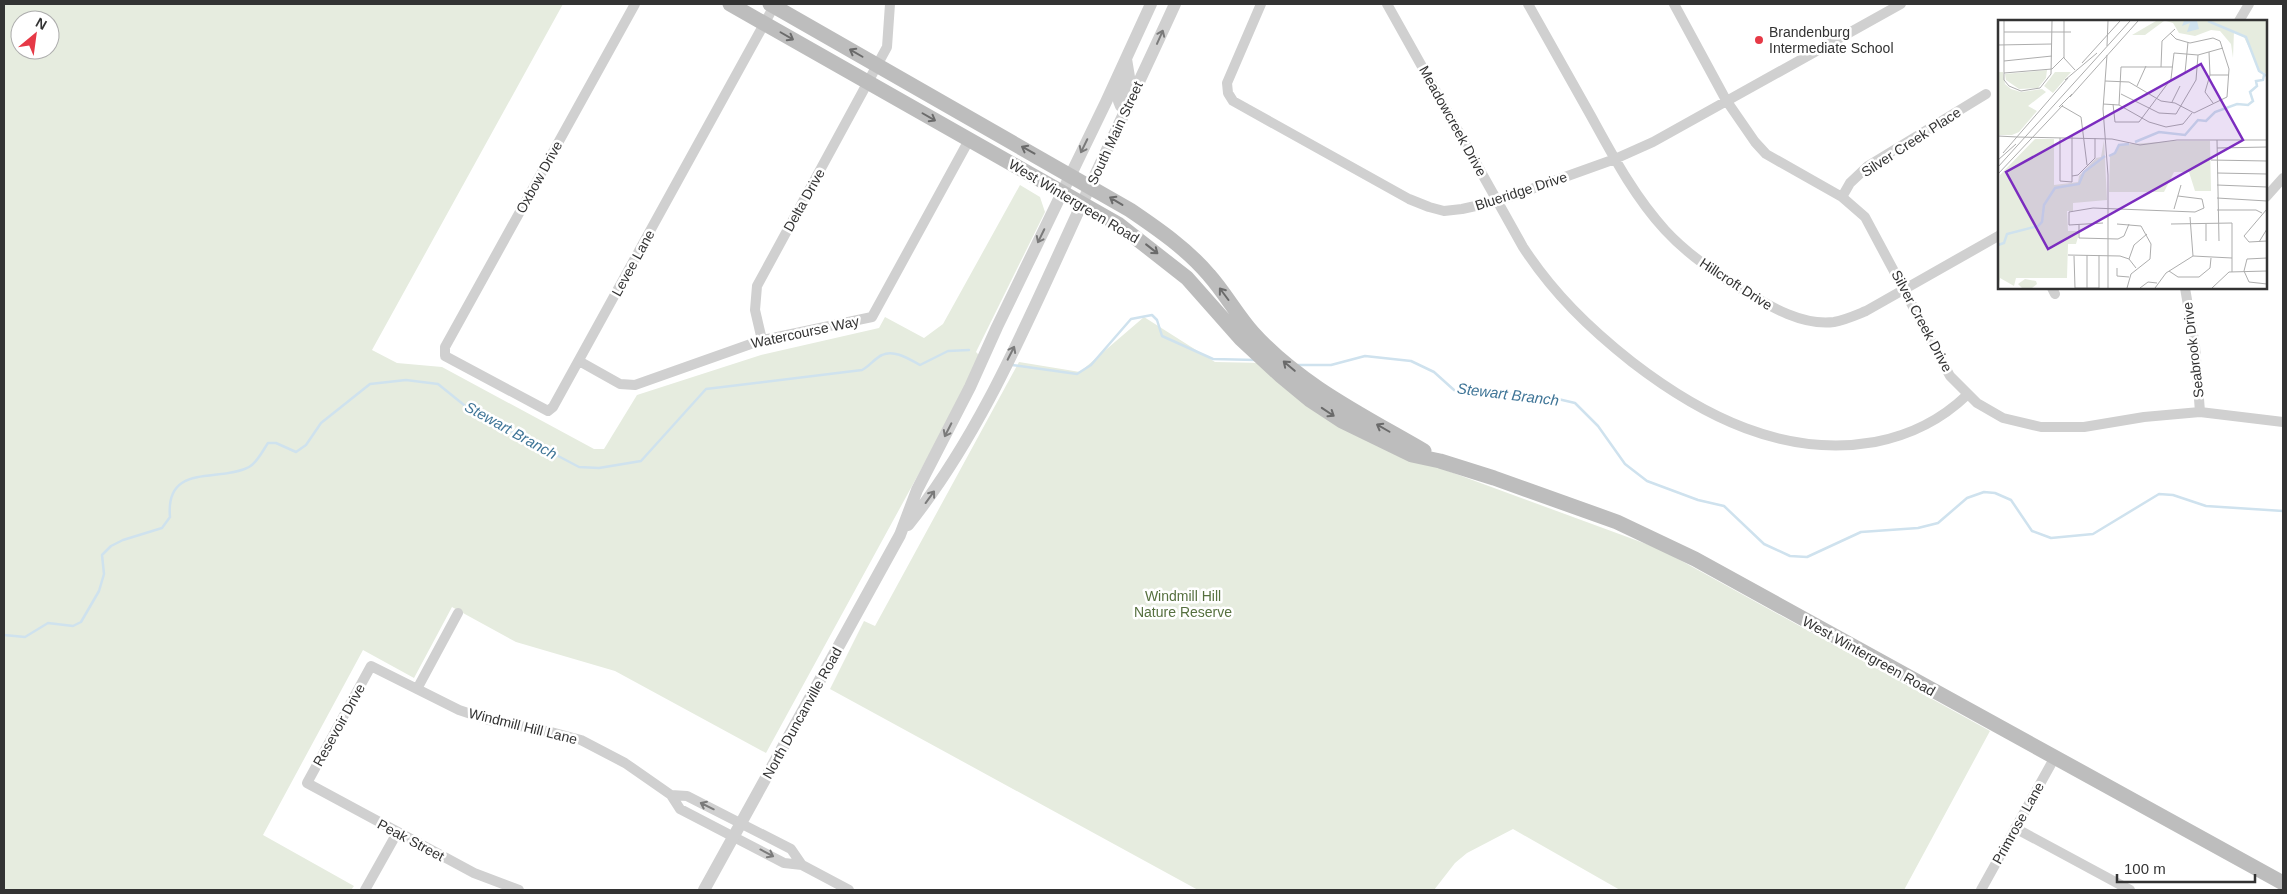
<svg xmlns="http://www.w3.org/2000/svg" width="2287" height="894" viewBox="0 0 2287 894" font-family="Helvetica,sans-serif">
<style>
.green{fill:#e6ecdf;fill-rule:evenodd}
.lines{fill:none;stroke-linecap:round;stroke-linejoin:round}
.stream{stroke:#cfe2ee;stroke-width:2.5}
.minor{stroke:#d0d0d0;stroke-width:10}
.tertiary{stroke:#d0d0d0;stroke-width:12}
.secondary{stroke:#bdbdbd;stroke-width:15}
.oneway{stroke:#6a6a6a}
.oneway2{stroke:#7a7a7a}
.poi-dot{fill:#e63946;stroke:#fff;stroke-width:2}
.labels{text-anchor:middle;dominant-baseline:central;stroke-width:5;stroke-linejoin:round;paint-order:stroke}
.poi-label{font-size:14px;fill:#333;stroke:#fff;text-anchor:start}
.street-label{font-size:14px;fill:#333;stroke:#fff}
.park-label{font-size:14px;fill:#56703f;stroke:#fff}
.water-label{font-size:15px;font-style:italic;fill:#3f7597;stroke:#fff}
.inset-river{fill:none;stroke:#cfe2ee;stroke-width:2.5}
.inset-road{fill:none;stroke:#adadad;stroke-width:1}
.view{fill:#7b2cbf;fill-opacity:0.15;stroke:#7b2cbf;stroke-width:2.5}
.inset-edge{fill:none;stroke:#333;stroke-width:2.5}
</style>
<rect width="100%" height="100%" fill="#fff"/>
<!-- green -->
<path class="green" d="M4,4H563L372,350L397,363L442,367L594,449H604L637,395L761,355L879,328L885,317L924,338L943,324L1020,185L1040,197L1045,212L976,352L982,358L766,753L615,671L516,642L452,607L414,678L363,650L263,835L354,886L351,890H4ZM20,20H50V50H20Z
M1144,317L1215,362L1264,363L1399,453L1660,549L1990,731L1904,890H1620L1513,829L1467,853L1455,863L1434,890H1198L830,689L864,621L875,626L1019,362L1080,372Z"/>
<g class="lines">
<!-- stream -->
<path class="stream" d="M1012,365L1077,374L1091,365L1131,319L1152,315L1157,320L1162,336L1213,359L1256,360
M1298,365H1331L1365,356L1411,361L1434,372L1454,390L1541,395L1575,403L1598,426L1625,464L1647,481L1698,500L1724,506L1764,544L1790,556L1807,557L1861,532L1918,528L1938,523L1967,498L1984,492L1995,493L2011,500L2032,531L2051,538L2093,534L2159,494L2173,495L2206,506L2283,511
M4,635L25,637L48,623L73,626L81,622L99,591L104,574L102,555L111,546L123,540L162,528L170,517C165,462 219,483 249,467C257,463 263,450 268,443H276L296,452L306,445L321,423L370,384L406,380L438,384L469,409L579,467L599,468L641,461L706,389L862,370C870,366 875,358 882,355C894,349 909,359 920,365L948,351L969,350"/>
<!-- minor -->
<path class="minor" d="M635,4L445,347V356L548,411L553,407L774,6
M1261,4L1227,83L1228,93L1233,101L1409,199L1429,207L1444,211L1462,209L1498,201L1615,159L1653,142L1901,4
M1387,4L1523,247C1553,293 1589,328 1632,362C1702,416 1784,458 1875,442C1911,435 1941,420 1967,395
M1528,4C1549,41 1570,79 1591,116C1613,156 1634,196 1665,230C1688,255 1717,274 1746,292C1771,307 1803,326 1834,322C1845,320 1856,315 1866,311L2000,235
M1674,4L1726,100L1755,142L1766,154L1842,197L1865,217L1950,376L1977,403L2003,418L2041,427H2084L2144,417L2200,412L2283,422
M2239,21L2249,4
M1842,197L1850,183L1868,166L1986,94
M2266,197L2283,178
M2052,288L2055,294
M2185,288L2195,346L2200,412
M762,340L755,310L757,286L887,47L890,4
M579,361L620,384L635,385L762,340L872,317L969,140
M417,689L458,613
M671,795L687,796L791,849L802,865
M2015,828L2130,890
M365,890L397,833
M519,890L474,873L307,783L371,666L459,710L489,720L551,732L581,740L625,763L671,795L680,809L784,863L802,865L849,890
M1981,890L2055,757"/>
<!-- tertiary -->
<path class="tertiary" d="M1126,59L1129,77L1119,101L1121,106L1127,109
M908,525C977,439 1022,334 1068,234C1103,157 1140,81 1175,4
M704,890L900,535L917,490L970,387L997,327L1106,102L1151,4"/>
<!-- secondary -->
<path class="secondary" d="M730,4L1118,224L1187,278L1241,339L1281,376L1310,400L1342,421L1412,455L1440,461L1494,478L1617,522L1695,559L2283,883
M770,4L1130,210C1158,229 1187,249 1209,275C1225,293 1237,315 1253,333C1300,385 1364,416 1424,451"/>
</g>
<!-- one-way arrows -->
<defs><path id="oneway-shaft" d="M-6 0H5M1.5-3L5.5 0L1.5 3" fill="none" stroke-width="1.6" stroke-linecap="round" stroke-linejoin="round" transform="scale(1.25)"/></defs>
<g class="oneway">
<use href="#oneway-shaft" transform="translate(787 36) rotate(30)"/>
<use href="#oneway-shaft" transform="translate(856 53) rotate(-150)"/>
<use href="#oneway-shaft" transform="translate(929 117) rotate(30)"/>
<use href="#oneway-shaft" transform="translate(1028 150) rotate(-151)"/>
<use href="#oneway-shaft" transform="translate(1116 201) rotate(-149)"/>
<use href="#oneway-shaft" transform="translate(1152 249) rotate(38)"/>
<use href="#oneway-shaft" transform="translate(1224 294) rotate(-127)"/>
<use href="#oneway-shaft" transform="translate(1289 366) rotate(-140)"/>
<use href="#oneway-shaft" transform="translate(1328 412) rotate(34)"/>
<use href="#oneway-shaft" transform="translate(1383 428) rotate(-150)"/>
</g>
<g class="oneway2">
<use href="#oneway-shaft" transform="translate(1160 37) rotate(-66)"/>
<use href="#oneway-shaft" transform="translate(1084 146) rotate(116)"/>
<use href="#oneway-shaft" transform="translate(1041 236) rotate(116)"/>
<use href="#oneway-shaft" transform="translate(1011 353) rotate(-63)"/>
<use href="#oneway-shaft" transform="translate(948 430) rotate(117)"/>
<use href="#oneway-shaft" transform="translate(930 497) rotate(-54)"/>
<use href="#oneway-shaft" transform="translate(707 806) rotate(-154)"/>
<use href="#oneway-shaft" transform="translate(767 853) rotate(28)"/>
</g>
<!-- markers -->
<circle class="poi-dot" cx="1759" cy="40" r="5"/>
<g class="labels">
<!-- poi labels -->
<g class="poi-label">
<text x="1769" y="32">Brandenburg<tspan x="1769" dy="16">Intermediate School</tspan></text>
</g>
<!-- street labels -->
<g class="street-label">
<text transform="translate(1453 121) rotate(61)">Meadowcreek Drive</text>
<text transform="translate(1115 133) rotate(-65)">South Main Street</text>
<text transform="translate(1911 142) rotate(-33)">Silver Creek Place</text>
<text transform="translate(539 177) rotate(-61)">Oxbow Drive</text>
<text transform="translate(1521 191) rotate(-18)">Blueridge Drive</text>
<text transform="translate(804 200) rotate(-61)">Delta Drive</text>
<text transform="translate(1074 201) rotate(31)">West Wintergreen Road</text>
<text transform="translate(633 263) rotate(-61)">Levee Lane</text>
<text transform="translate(1736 284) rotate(33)">Hillcroft Drive</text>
<text transform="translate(1922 321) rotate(62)">Silver Creek Drive</text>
<text transform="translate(805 332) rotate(-12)">Watercourse Way</text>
<text transform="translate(2193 350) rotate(-97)">Seabrook Drive</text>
<text transform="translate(1869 656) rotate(29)">West Wintergreen Road</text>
<text transform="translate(802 713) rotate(-61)">North Duncanville Road</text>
<text transform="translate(339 725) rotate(-61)">Resevoir Drive</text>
<text transform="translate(523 726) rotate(14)">Windmill Hill Lane</text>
<text transform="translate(2018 823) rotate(-61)">Primrose Lane</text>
<text transform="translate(411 840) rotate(28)">Peak Street</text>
</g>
<!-- park labels -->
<g class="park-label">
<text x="1183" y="596">Windmill Hill<tspan x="1183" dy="16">Nature Reserve</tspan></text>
</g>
<!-- water labels -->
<g class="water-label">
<text transform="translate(1508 394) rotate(7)">Stewart Branch</text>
<text transform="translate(511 430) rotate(29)">Stewart Branch</text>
</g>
</g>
<!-- overview -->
<g transform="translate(1998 20)">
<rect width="269" height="269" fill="#fff"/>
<path d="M158,1H166L147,15H134ZM168,1H269V54L262,51L245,15L236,11L235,38L233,24L222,11L213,10L197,16L181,13L175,3ZM49,50L48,58L40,68L21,69L8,60L7,54ZM0,52H5L7,64L13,69L23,72L44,69L48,72L30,86L39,91L21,112L14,115H0ZM57,52H73L55,73L46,66ZM37,119H56V165L80,162L81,156L98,138L103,137L106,120L109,180L75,183V191H69L70,211H80V217L78,224H70L69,258H18L16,266L2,258L1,267L2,155ZM175,121H212L213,171H197L191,152H176L166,172H111L112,135L117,133L120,125ZM27,259L38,261L39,264L34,268H24L20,264Z" fill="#e6ecdf"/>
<path d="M186,1H199L201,9L189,12L192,3L184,6Z" fill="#cfe2ee"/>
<path class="inset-river" d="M210,1L248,17L261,51L269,56M137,122L161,112L187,115L200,100L208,101L217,92L239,84L250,85L255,81L252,72L259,66L258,61L265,60L266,55M111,136L117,133L121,125L131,124M0,225L6,223L9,214L40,206L44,202L46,185L57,168L81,164L86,152L107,136"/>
<path class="inset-road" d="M6,1V60L11,66L23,71L42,68L53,54L54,1M66,1V38L77,50M6,12H73M0,25L54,24M109,26L110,1M211,32L212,55L207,72L215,83M109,35L105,89L110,155V268M6,41L54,36M84,43L122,1M163,47L164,21L177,9M54,49L66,37M6,53L54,49M187,53L190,22M212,55H231M67,60L99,33M107,61L131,62L163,81L177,83L196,93L229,77L231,49L222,21L215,18L192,23L178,19L172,13M139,66L148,46M123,74L161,93L178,94L198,60L200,35M72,77L140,1M174,82L182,66M105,84L121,85L151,102L168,107L185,104L194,93M115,84L117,102H141L173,59L176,33L200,35L225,28M121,85L123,47H175M64,86L83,97L89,145M61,87L74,74M0,116L19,117M19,117L114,119L142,125L179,120H269M62,118V161L74,162V116M219,120L221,221M219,128L269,127M5,133L70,58M0,140L18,124M213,140L269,141M0,147L132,1M219,153L269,154M0,154L65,85M74,156L80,155L97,138V118M219,165L269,167M219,178L269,181M176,189L183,165M269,189L246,216L251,222L269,221M219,190H258L264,193M105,203L71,205V192L95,188L197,192L206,188L204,179L180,176M119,204L143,206L153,224L152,239L133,254L129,268M173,204L234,203V252M208,204V221M81,205V218L120,219L126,216L131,204M261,222L269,209M70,235L122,236L131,239L138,248M89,235V268M101,235V268M76,236L77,268M195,236L234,238M269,238L249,239L246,251L251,262L269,264M131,239L136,225L149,214M119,248V256L131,257M171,251L180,257H201L212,248L213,238M77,268H101M142,268L150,262L159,263M157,268L168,253L195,236L192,197M214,268L231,252L269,251"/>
<path class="view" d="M203,44L245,120L50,229L8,152Z"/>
<rect width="269" height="269" class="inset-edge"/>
</g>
<!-- border -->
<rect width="2287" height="894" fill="none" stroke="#333333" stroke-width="10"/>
<!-- north arrow -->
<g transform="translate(35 35) rotate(29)"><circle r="24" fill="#ffffff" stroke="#adadad"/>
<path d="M0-4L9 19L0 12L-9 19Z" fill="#e63946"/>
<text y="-8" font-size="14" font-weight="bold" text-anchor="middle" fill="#333333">N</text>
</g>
<!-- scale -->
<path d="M2117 874v8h138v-8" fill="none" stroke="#333333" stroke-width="2.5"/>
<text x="2124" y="874" font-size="15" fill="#333333" stroke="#ffffff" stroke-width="4" paint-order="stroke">100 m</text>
</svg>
